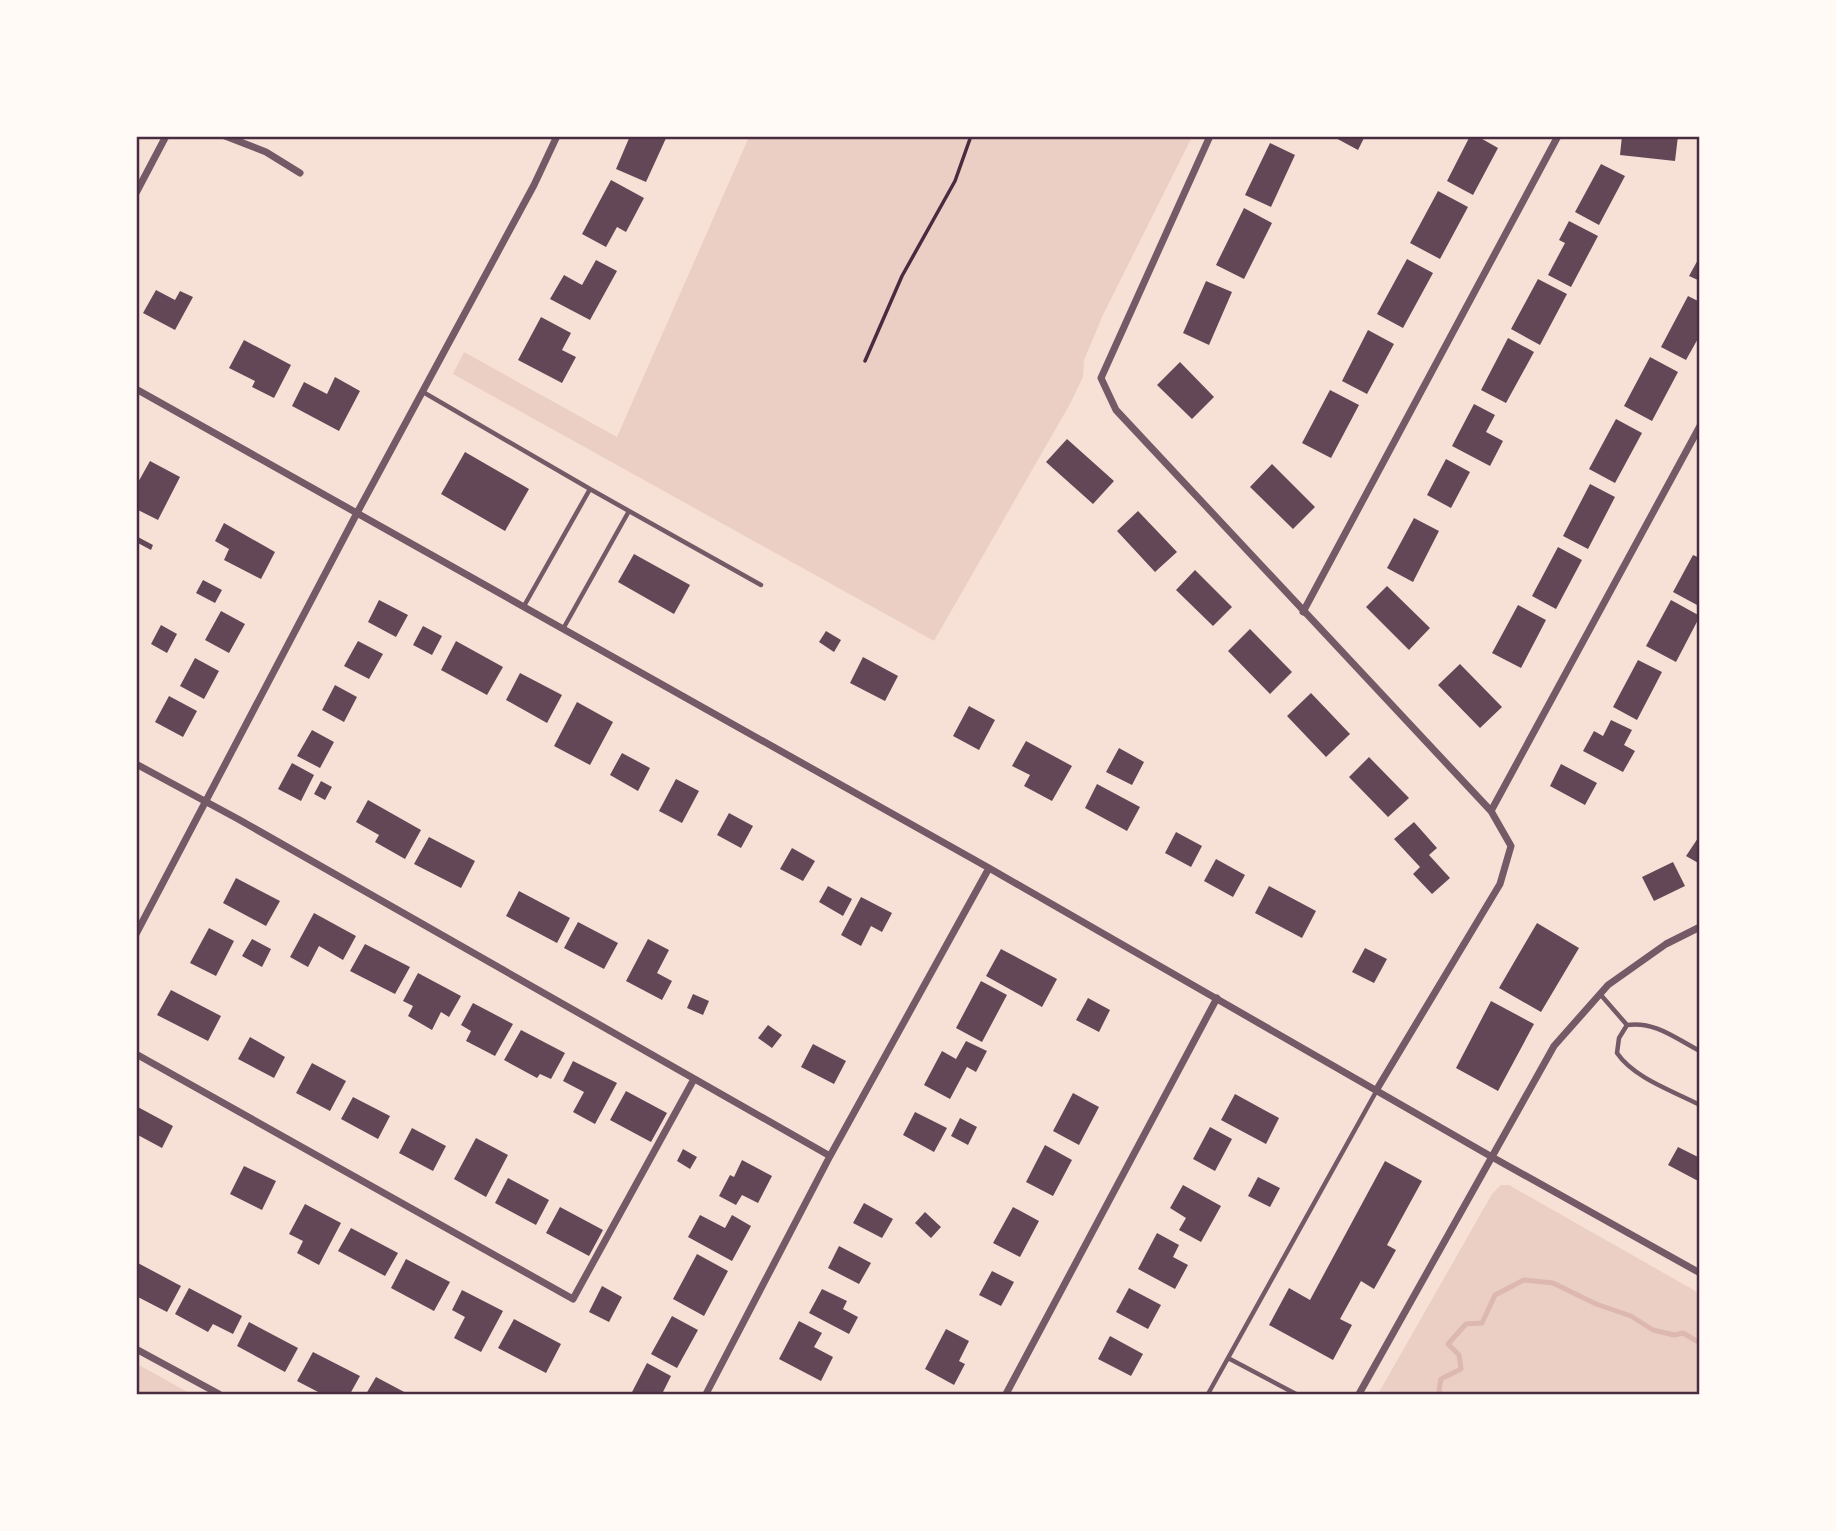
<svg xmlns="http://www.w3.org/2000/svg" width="1836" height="1531" viewBox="0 0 1836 1531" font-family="Signika,sans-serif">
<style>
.green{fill:#ebcfc5}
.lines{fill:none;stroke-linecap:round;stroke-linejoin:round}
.stream{stroke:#dcb8b0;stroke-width:5}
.building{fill:#644757}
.path{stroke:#4a2c40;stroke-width:3.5}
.service{stroke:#755966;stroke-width:4.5}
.minor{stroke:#755966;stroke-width:7}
.neatline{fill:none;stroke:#4a2c40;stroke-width:2.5}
</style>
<rect width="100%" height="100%" fill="#f7e1d7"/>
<!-- green -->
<path class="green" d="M749,137H1192L1103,315L1084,360L1083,377L1070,404L934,641L453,374L464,352L617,437Z
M1501,1185H1509L1699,1293V1394H1378L1492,1194Z
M137,1364L191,1394H137Z"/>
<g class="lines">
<!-- stream -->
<path class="stream" d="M1441,1394L1439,1390L1441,1379L1461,1369L1459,1355L1448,1344L1466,1324L1482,1323L1495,1295L1524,1280L1553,1283L1596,1304L1631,1316L1653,1330L1674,1335L1683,1333L1700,1343"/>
</g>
<!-- building -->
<path class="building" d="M630,136H667L646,182L616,169Z
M1332,136H1365L1358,150Z
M1470,136H1477L1498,148L1473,195L1447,181Z
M1622,136H1678L1675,161L1620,155Z
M1270,143L1295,155L1271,207L1245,195Z
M1601,164L1625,176L1599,225L1575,212Z
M611,180L644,198L626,232L617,227L606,247L582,234Z
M1438,191L1468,207L1440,259L1410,243Z
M1244,208L1272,223L1244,279L1216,265Z
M1569,221L1598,236L1571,287L1548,275L1565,243L1559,240Z
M1700,256V281L1689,276Z
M1407,259L1433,273L1403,328L1377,314Z
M596,260L617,271L590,320L550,299L564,275L582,285Z
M1538,279L1567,294L1540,345L1511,329Z
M1206,281L1232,292L1209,345L1183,333Z
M156,290L175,300L180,291L193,297L175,330L143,313Z
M1688,296L1700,302V335L1686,360L1661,347Z
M541,317L571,333L562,350L576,357L562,383L518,360Z
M1368,330L1394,344L1367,394L1342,381Z
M1508,338L1534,352L1506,403L1481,390Z
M244,340L291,365L274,398L252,387L255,381L229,368Z
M1650,357L1678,372L1652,421L1624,406Z
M1180,362L1214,397L1192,419L1157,385Z
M335,377L360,391L339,431L292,406L304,382L327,394Z
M1330,390L1359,405L1331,458L1302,443Z
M1474,404L1495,415L1486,432L1503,441L1490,466L1452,446Z
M1616,419L1642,433L1615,483L1589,469Z
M1067,439L1114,481L1093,504L1046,462Z
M465,452L529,489L505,531L441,494Z
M1446,459L1470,472L1451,508L1427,495Z
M150,461L180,477L158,520L136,509V486Z
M1272,464L1315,507L1293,529L1250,487Z
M1590,484L1615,497L1588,549L1563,536Z
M1138,511L1177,552L1155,572L1117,531Z
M1414,518L1439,531L1413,582L1387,568Z
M224,523L275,552L261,579L224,560L229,549L215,541Z
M136,536L153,545L151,550L136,542Z
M1558,547L1582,560L1556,609L1532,596Z
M634,554L690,585L674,614L618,582Z
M1693,555L1700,558V601L1697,605L1673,592Z
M1195,570L1232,607L1213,626L1176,590Z
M203,580L222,590L215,603L196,593Z
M1387,586L1430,628L1409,650L1366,607Z
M379,600L408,615L396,637L368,622Z
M1671,600L1700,616L1676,662L1646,646Z
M1518,605L1546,620L1521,668L1492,653Z
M221,611L245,624L229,653L205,640Z
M161,625L177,634L167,653L151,644Z
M423,626L442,636L432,655L413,645Z
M1250,629L1292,672L1270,694L1228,651Z
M826,631L841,640L834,652L819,642Z
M358,641L383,654L369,679L344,666Z
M456,641L503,667L487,695L441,670Z
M863,657L898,676L885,701L850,683Z
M195,658L219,671L204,699L180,686Z
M1638,660L1662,672L1637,720L1613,707Z
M1460,664L1502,707L1480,728L1438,685Z
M520,673L562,695L547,723L506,700Z
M335,685L357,697L344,722L322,710Z
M1311,693L1350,734L1326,757L1287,716Z
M169,696L197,711L183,737L155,722Z
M577,702L613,722L590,765L554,746Z
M969,706L995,720L979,750L953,736Z
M1611,720L1632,730L1624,745L1635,751L1623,772L1583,751L1594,731L1603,736Z
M312,730L334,742L320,768L297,756Z
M1026,741L1072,766L1052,801L1024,786L1030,775L1012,766Z
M1119,748L1144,762L1132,785L1106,772Z
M622,753L650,768L638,791L610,775Z
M1369,757L1409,798L1388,817L1349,777Z
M292,763L314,775L301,801L278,789Z
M1561,764L1597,783L1585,805L1550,786Z
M676,779L699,791L682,823L659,811Z
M321,781L332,787L325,800L314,794Z
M1097,784L1140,807L1127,831L1085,808Z
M368,800L421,830L405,859L375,842L379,835L356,822Z
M729,813L753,826L741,848L717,835Z
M1414,822L1437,848L1429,855L1450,878L1432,894L1413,874L1420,867L1394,839Z
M1176,832L1202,846L1191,867L1165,853Z
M1700,835V864L1686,856Z
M429,837L475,861L461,888L414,864Z
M792,848L815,861L803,881L780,869Z
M1216,859L1245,875L1233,897L1204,881Z
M1673,862L1685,886L1654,901L1642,877Z
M236,878L280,901L266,926L223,903Z
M828,886L852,899L843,916L819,902Z
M1269,886L1316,911L1302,938L1255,913Z
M519,891L570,918L557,943L506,916Z
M861,897L892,913L882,932L871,926L861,946L841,935Z
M314,913L356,936L343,960L319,946L308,967L290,957Z
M578,922L618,943L604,969L564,948Z
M1537,923L1579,948L1541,1012L1499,988Z
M209,928L234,941L216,976L190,963Z
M252,939L271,949L262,967L242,956Z
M648,939L669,950L657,973L672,981L662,1000L626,981Z
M365,944L410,967L395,994L350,971Z
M1365,948L1387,959L1374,983L1352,972Z
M1001,949L1057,979L1042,1007L986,976Z
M418,973L461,996L449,1017L441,1012L432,1030L408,1016L413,1006L403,1001Z
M981,981L1007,995L982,1042L956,1028Z
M171,990L221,1016L208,1041L157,1015Z
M693,994L709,1001L703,1015L687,1008Z
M1088,998L1110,1010L1099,1032L1076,1020Z
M1491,1001L1534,1024L1498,1091L1456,1068Z
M473,1003L513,1024L495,1056L466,1041L471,1031L461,1025Z
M768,1025L782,1035L772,1048L758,1038Z
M521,1030L565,1053L551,1079L540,1074L537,1078L504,1060Z
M250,1037L285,1057L274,1078L238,1059Z
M966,1041L987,1051L976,1072L967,1067L950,1099L924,1085L942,1051L956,1059Z
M813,1044L846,1061L834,1084L801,1067Z
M573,1061L617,1083L595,1124L573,1112L584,1092L563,1081Z
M312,1063L346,1081L330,1111L296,1093Z
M626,1091L667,1113L651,1142L610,1120Z
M1073,1093L1099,1107L1079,1145L1053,1131Z
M1235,1094L1279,1118L1266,1144L1221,1120Z
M353,1097L390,1116L378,1139L341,1119Z
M136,1106L173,1126L162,1148L136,1134Z
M915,1112L947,1128L934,1152L903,1135Z
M960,1118L977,1127L968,1145L951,1136Z
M1210,1127L1232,1139L1215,1171L1193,1159Z
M412,1128L446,1146L433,1171L399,1153Z
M476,1138L508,1155L486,1197L454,1179Z
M1045,1145L1072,1160L1053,1196L1026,1182Z
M1678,1147L1700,1158V1182L1668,1165Z
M683,1149L697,1157L690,1169L677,1161Z
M742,1160L772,1176L758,1203L742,1195L736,1205L719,1196L730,1175L734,1177Z
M1385,1161L1422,1181L1387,1245L1396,1250L1374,1289L1361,1281L1340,1319L1352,1325L1333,1360L1269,1325L1289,1288L1310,1300Z
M244,1166L276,1181L262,1210L230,1194Z
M1258,1177L1280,1188L1270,1207L1248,1196Z
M508,1178L549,1200L536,1225L495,1203Z
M1183,1185L1221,1206L1201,1242L1179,1230L1186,1218L1170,1208Z
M864,1203L893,1219L882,1238L853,1223Z
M305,1204L341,1223L319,1265L297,1253L303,1241L289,1234Z
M560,1207L603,1230L589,1256L546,1233Z
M1013,1207L1039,1221L1020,1257L993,1243Z
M925,1212L941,1227L931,1238L915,1223Z
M700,1215L725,1228L732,1215L751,1226L732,1261L688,1237Z
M351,1228L398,1253L385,1276L338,1251Z
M1157,1233L1179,1245L1173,1257L1188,1265L1175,1289L1138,1269Z
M839,1246L871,1263L859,1284L828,1268Z
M697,1254L728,1271L704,1316L673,1299Z
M406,1259L450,1282L434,1311L391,1288Z
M136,1262L181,1286L167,1312L136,1296Z
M992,1271L1014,1282L1001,1306L979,1295Z
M602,1286L622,1297L609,1322L589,1312Z
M189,1288L242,1316L233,1334L213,1324L208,1332L175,1314Z
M1129,1288L1161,1305L1148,1329L1116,1312Z
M822,1289L847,1301L843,1309L858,1317L849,1334L809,1313Z
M462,1290L503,1311L481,1352L454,1338L465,1317L452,1310Z
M672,1316L698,1330L677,1368L651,1354Z
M514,1319L561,1344L546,1373L498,1348Z
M799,1321L822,1333L814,1347L833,1357L821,1381L779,1359Z
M249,1322L298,1348L285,1372L237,1346Z
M946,1329L969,1341L959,1361L965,1364L954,1385L925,1369Z
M1110,1336L1143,1354L1131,1376L1098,1359Z
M313,1352L360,1376L350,1394H322L297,1381Z
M647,1363L671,1376L662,1394H631Z
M376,1377L408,1394H366Z"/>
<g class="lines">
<!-- path -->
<path class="path" d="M865,361L902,276L955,181L971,136"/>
<!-- service -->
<path class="service" d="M423,392L590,489L524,606
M590,489L629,511
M563,629L629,511L761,585
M1600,994L1627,1025
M1700,1051C1675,1038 1655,1021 1627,1025L1619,1038L1617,1053C1634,1078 1673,1091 1700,1105
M1228,1358L1296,1394
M1208,1394L1377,1090"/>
<!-- minor -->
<path class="minor" d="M225,136L266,152L300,173
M1210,136L1101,378L1116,410L1491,811L1511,846L1500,884L1377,1089
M136,193L166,136
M136,389L989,868L1492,1157L1700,1273
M1303,612L1558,136
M136,764L238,819L830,1156
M1491,811L1700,426
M136,934L357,513L534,185L557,136
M136,1054L573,1299L694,1079
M136,1349L219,1394
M706,1394L830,1156L989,868
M1006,1394L1217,998
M1359,1394L1554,1046L1608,985L1666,944L1700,927"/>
</g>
<!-- border -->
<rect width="1836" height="1531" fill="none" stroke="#fffaf5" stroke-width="276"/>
<rect x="138" y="138" width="1560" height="1255" class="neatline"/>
</svg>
